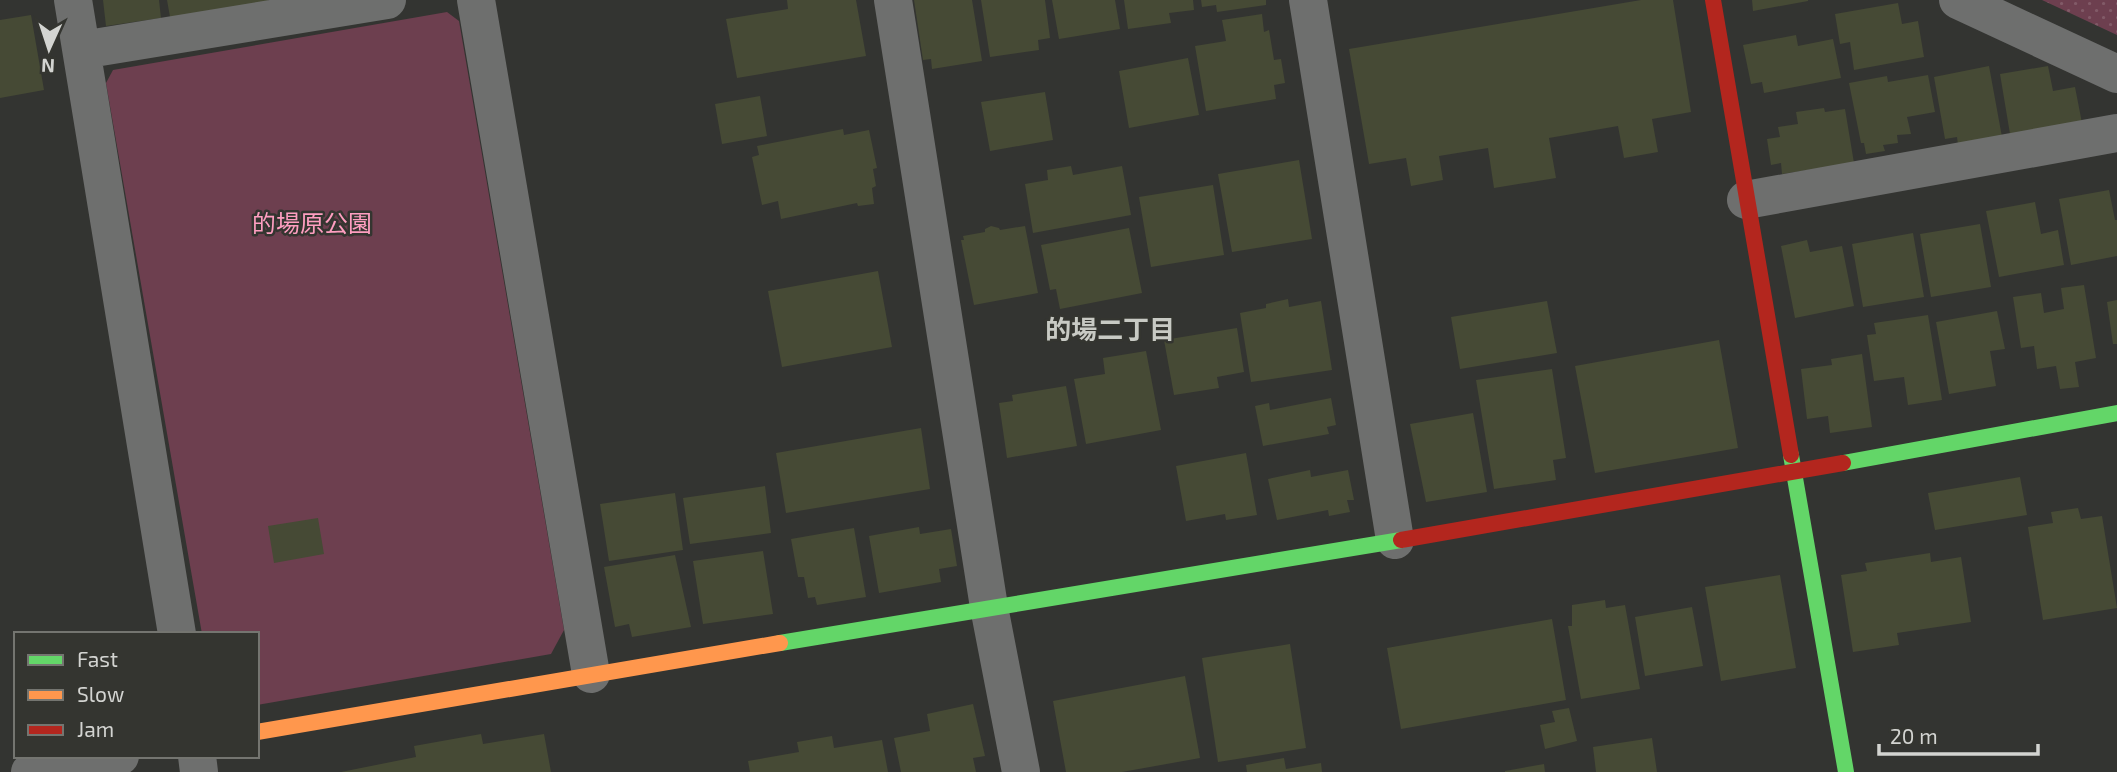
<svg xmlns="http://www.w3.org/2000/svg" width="2117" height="772" viewBox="0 0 2117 772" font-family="'Exo 2','Noto Sans JP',sans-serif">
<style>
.grass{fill:url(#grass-dots)}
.green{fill:#6d3f4f}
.building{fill:#464a35}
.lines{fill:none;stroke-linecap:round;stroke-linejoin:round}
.street{stroke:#6e6f6e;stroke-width:38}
.fast{stroke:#63d668;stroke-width:16}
.slow{stroke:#ff974d;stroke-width:16}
.jam{stroke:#b3261e;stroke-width:16}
.labels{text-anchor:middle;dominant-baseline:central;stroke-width:5;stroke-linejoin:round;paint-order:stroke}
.park-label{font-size:24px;fill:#fe9ec0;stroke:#343530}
.neighbourhood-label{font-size:26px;font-weight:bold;fill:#c8cac4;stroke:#343530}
</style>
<defs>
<pattern id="grass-dots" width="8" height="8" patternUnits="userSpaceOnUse" patternTransform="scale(1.75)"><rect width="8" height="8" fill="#6d3f4f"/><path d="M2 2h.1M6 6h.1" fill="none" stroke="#815a67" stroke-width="1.8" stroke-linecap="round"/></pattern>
</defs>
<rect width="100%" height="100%" fill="#333431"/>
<!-- grass -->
<path class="grass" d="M2042,0H2117V35Z"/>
<!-- green -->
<path class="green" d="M447,12L459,21L564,630L551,654L257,705V634H202L106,83L113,70Z"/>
<!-- building -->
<path class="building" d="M103,0H159L161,18L106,26Z
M167,0H268V2L170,17Z
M787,0H856L866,56L737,78L726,19L788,9Z
M914,0H972L982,61L932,69L931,59L923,60Z
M981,0H1045L1050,38L1038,40L1039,50L990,57Z
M1052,0H1115L1120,29L1059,39Z
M1124,0H1193L1194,10L1169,13L1171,23L1128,29Z
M1201,0H1266V5L1217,12L1216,5L1202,7Z
M1641,0H1673L1691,112L1652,119L1658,152L1624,158L1618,126L1549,138L1556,178L1494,188L1488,148L1439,156L1443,180L1411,186L1406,158L1369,164L1349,49Z
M1752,0H1808V1L1753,11Z
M1898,3L1902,24L1918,21L1924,57L1854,70L1850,42L1840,44L1835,14Z
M1262,14L1264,32L1269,30L1274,60L1281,59L1285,83L1274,85L1276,99L1206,111L1195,46L1226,41L1222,20Z
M31,15L44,90L0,98V20Z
M1796,35L1798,46L1833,39L1841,78L1764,93L1762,82L1751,84L1743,45Z
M1188,58L1199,115L1129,128L1119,71Z
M1989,66L2002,137L1958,145L1957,137L1945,139L1934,77Z
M2048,66L2053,91L2075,87L2082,123L2010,134L2000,74Z
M1928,75L1935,112L1907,117L1911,134L1897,135L1898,143L1883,145L1885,151L1866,154L1864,143H1861L1849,83L1887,76L1888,82Z
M1045,92L1053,140L990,151L981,102Z
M760,96L767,136L722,144L715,104Z
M1824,108L1825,112L1845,109L1854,163L1782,174L1781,163L1771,165L1767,139L1780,137L1778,127L1798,124L1796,112Z
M843,129L844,135L869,130L877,168L873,169L876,186L872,188L874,204L858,206L857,203L781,219L778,201L762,205L752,157L759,155L757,146Z
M1299,160L1312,239L1232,252L1218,174Z
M1071,166L1073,175L1122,166L1131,215L1033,233L1025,184L1048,180L1047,170Z
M1213,185L1224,255L1151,267L1139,197Z
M2109,190L2115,220H2117V256L2071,265L2059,199Z
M2035,202L2041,234L2058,230L2064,265L1999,277L1986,211Z
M1980,224L1991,287L1931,297L1920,234Z
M991,226L999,228L1000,230L1025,226L1038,293L974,305L961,240H964L963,236L985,232V229Z
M1129,228L1142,293L1060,309L1056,289L1050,290L1041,245Z
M1913,233L1924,297L1863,307L1852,244Z
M1807,240L1810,252L1842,246L1854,306L1795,318L1781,246Z
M878,271L892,347L782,367L768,291Z
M2084,285L2096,358L2075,362L2079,387L2060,389L2056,366L2037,369L2034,346L2021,348L2013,297L2041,293L2044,313L2064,309L2061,288Z
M1288,299L1289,307L1321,301L1332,370L1251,382L1240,313L1266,308V304Z
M2117,300V344H2113L2107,302Z
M1547,301L1557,353L1460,369L1451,317Z
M1997,311L2005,349L1990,351L1996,386L1949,394L1936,322Z
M1928,315L1942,400L1908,405L1904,377L1874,381L1867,335L1876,334L1874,323Z
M1237,328L1244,372L1217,377L1219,388L1174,395L1164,340Z
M1719,340L1738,448L1595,473L1575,366Z
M1146,351L1161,430L1086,444L1074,379L1105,374L1103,358Z
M1862,354L1872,427L1830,433L1828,416L1807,419L1801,369L1832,365L1831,359Z
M1552,369L1566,458L1553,460L1556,480L1494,489L1476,380Z
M1066,386L1077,446L1007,458L999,403L1013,401L1012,395Z
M1331,398L1336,425L1327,427L1329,434L1263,446L1255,406L1269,403L1270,410Z
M1473,413L1487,492L1426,502L1410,424Z
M921,428L930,489L786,513L776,453Z
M1246,453L1257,515L1226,520L1225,514L1186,521L1176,466Z
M1310,470L1311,477L1348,470L1354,500H1347L1350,512L1329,516L1328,510L1277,520L1268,479Z
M2020,477L2027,515L1935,530L1928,493Z
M765,486L771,533L690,544L683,498Z
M675,493L683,550L609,561L600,504Z
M2078,508L2081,519L2102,516L2117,608L2043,620L2028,527L2053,523L2051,512Z
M318,518L324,554L274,563L268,526Z
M919,527L920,534L951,529L957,566L939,569L941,582L879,593L869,536Z
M854,528L866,597L817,605L815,597L808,598L804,577H798L791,539Z
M763,551L773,614L703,624L693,561Z
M1930,553L1931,562L1961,557L1971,622L1897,633L1899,645L1853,652L1841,575L1867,571L1865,563Z
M675,555L691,627L632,637L629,624L615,627L604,567Z
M1780,575L1796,668L1721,681L1705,587Z
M1605,600L1606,608L1625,605L1640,689L1581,699L1568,626H1572V605Z
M1692,607L1703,666L1645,676L1635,617Z
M1552,619L1566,700L1401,729L1387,648Z
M1290,644L1306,748L1218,762L1202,658Z
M1185,676L1200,758L1122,772H1066L1053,701Z
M973,704L985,756L973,758L976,772H901L894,738L930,731L927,714Z
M1569,708L1577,741L1545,749L1540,725L1555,722L1552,711Z
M481,734L483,744L544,734L551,772H341L416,757L414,746Z
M832,736L834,748L882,740L888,772H750L748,761L799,752L797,742Z
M1652,738L1657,772H1596L1593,747Z
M1284,758L1286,769L1321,763L1322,772H1247L1246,765Z
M1544,764L1545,772H1505V771Z"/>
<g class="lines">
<!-- street -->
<path class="street" d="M73,0L177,634
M476,0L591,674
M893,0L989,607L1021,772
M1308,0L1395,540
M1958,0L2117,74
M82,50L387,0
M1746,200L2117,133
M197,756L199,772
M30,772L120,756"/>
<!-- fast -->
<path class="fast" d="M1791,455L1846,772
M1843,463L2117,413
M780,643L1401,540"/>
<!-- slow -->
<path class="slow" d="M257,732L780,643"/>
<!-- jam -->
<path class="jam" d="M1713,0L1791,455
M1401,540L1843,463"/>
</g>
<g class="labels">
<!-- park labels -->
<g class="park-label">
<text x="312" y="222">的場原公園</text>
</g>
<!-- neighbourhood labels -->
<g class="neighbourhood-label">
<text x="1110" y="328">的場二丁目</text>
</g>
</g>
<!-- legend -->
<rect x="14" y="632" width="245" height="126" fill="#343530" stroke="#747570" stroke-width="2"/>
<rect x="28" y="655" width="35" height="10" fill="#63d668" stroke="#747570" stroke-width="2"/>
<text x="77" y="667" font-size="21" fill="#d3d4d1">Fast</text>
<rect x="28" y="690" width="35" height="10" fill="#ff974d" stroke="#747570" stroke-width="2"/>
<text x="77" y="702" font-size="21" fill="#d3d4d1">Slow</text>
<rect x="28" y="725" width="35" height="10" fill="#b3261e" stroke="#747570" stroke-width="2"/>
<text x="77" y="737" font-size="21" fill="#d3d4d1">Jam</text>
<!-- north arrow -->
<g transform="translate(49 49) rotate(183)" stroke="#343530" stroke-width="5" paint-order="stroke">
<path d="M0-5L12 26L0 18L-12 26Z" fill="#d3d4d1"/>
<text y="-10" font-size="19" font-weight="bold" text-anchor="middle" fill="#d3d4d1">N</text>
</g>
<!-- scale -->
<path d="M1879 744v10h159v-10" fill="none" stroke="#d3d4d1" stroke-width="3.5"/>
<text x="1890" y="744" font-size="21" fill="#d3d4d1" stroke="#343530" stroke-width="5" paint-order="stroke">20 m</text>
</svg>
